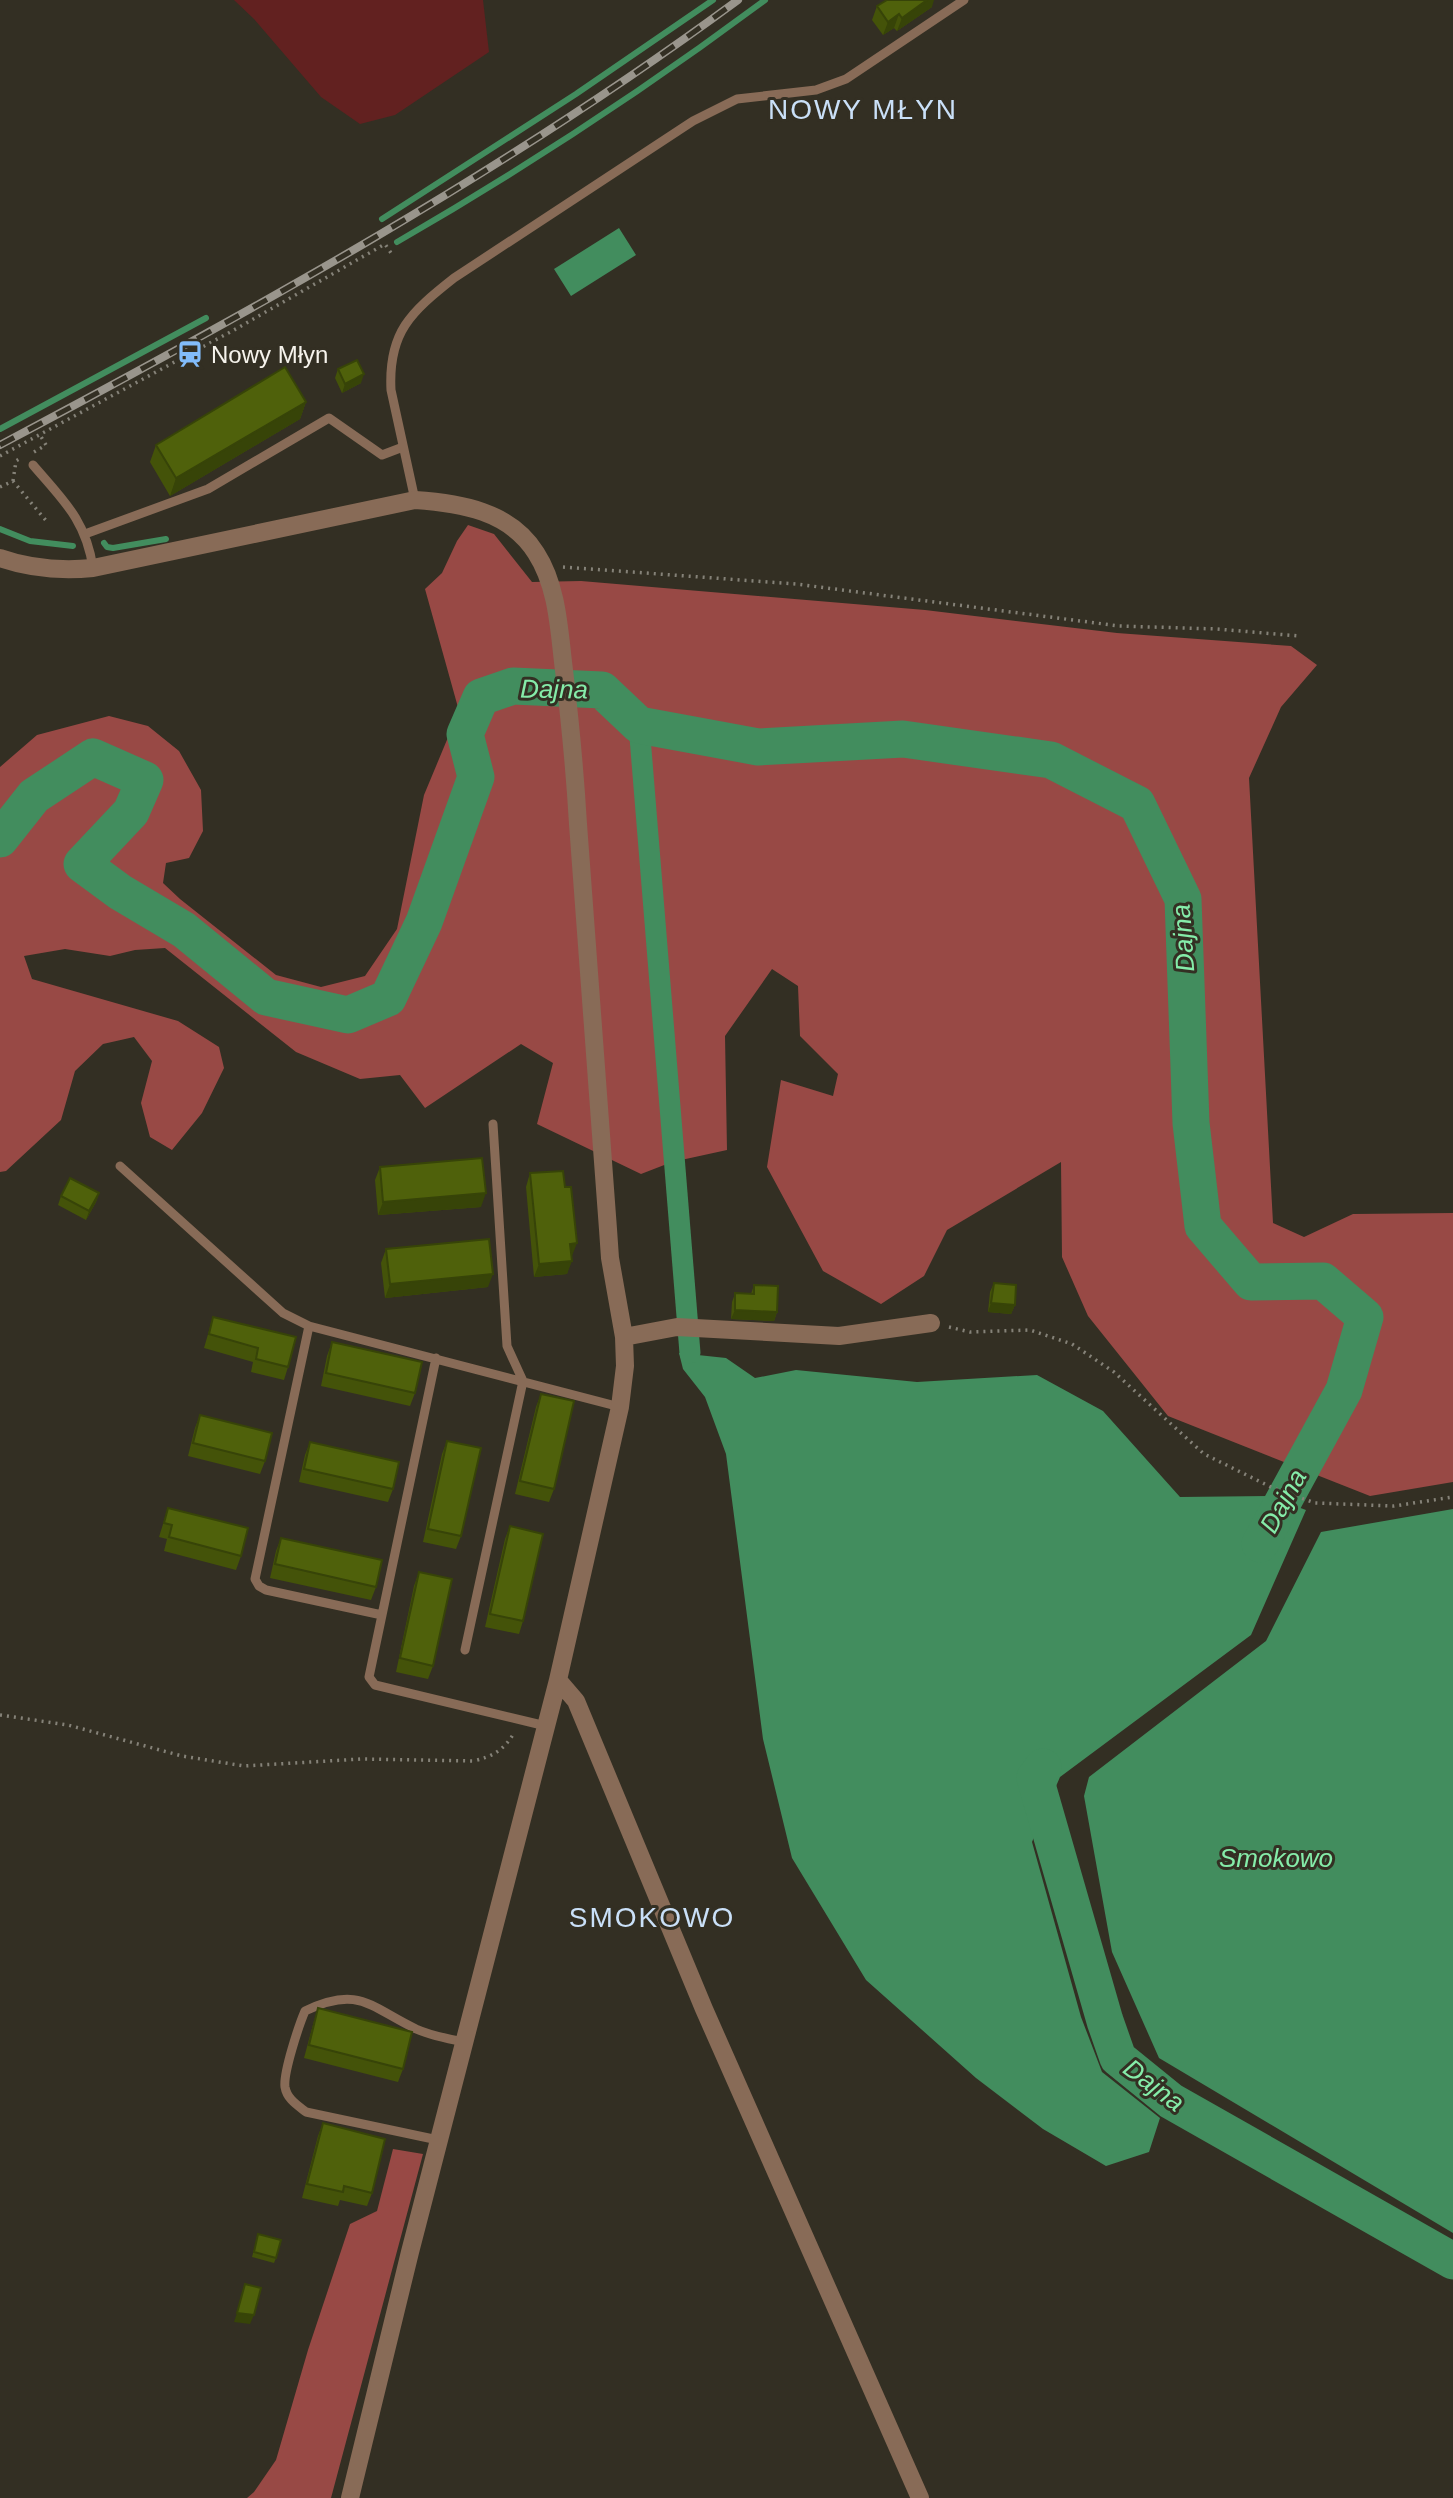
<svg xmlns="http://www.w3.org/2000/svg" width="1453" height="2498" viewBox="0 0 1453 2498" font-family="Helvetica,sans-serif">
<style>
.green{fill:#622120}
.forest{fill:#984945}
.water{fill:#428d5e}
.lines{fill:none;stroke-linecap:round;stroke-linejoin:round}
.stream{stroke:#428d5e;stroke-width:6}
.canal{stroke:#428d5e;stroke-width:21}
.river{stroke:#428d5e;stroke-width:37}
.path{stroke:#858278;stroke-width:3.5;stroke-dasharray:2 5;stroke-linecap:butt}
.lane{stroke:#886b57;stroke-width:9}
.street{stroke:#886b57;stroke-width:18}
.rail-casing{stroke:#99958c;stroke-width:8}
.rail{stroke:#332f23;stroke-width:5;stroke-dasharray:16;stroke-linecap:butt}
.wall{fill:#445309}
.shaded-wall{fill:#374408}
.building{fill:#4f610b;stroke:#374408;stroke-width:2}
.labels{text-anchor:middle;dominant-baseline:central;stroke-width:6;stroke-linejoin:round;paint-order:stroke}
.poi-label{font-size:24px;fill:#f6f3ec;stroke:#332f23;text-anchor:start}
.water-label{font-size:26px;font-style:italic;fill:#85eca9;stroke:#332f23}
.quarter-label{font-size:28px;letter-spacing:2px;fill:#cae0f8;stroke:#332f23}
</style>
<rect width="100%" height="100%" fill="#332f23"/>
<!-- green -->
<path class="green" d="M234,0H483L489,52L395,115L360,124L321,97L254,19Z"/>
<!-- forest -->
<path class="forest" d="M468,525L494,534L532,582L581,581L925,610L1117,633L1291,646L1317,665L1281,707L1249,778L1273,1223L1304,1237L1353,1214L1453,1213V1482L1370,1496L1168,1416L1088,1316L1062,1257L1061,1162L947,1230L924,1276L881,1304L823,1271L767,1167L781,1080L833,1096L838,1074L800,1036L798,986L772,969L725,1036L727,1150L672,1162L641,1174L537,1124L553,1063L521,1044L425,1108L400,1075L360,1079L296,1052L165,948L135,950L110,956L65,949L24,956L32,979L178,1021L219,1047L224,1068L202,1113L172,1150L150,1137L141,1103L152,1061L134,1037L103,1044L75,1071L61,1120L6,1171L0,1172V767L37,735L109,716L148,726L179,751L201,790L203,831L189,858L166,863L163,883L180,899L276,975L321,987L365,976L397,929L424,795L459,711L425,589L442,573L457,541Z
M393,2149L423,2154L331,2498H247L254,2492L276,2460L308,2350L350,2224L377,2211Z"/>
<!-- water -->
<path class="water" d="M619,228L636,255L571,296L554,269Z
M679,1353L726,1358L755,1378L796,1370L917,1382L1037,1375L1103,1411L1180,1497L1268,1496L1306,1510L1251,1635L1060,1777L1032,1842L1081,2017L1102,2072L1160,2118L1149,2152L1106,2166L1043,2129L976,2078L866,1980L792,1858L763,1739L726,1454L705,1397L683,1369Z
M1453,1509V2233L1159,2058L1112,1952L1084,1796L1089,1777L1266,1641L1321,1532Z"/>
<g class="lines">
<!-- stream -->
<path class="stream" d="M382,219L576,94L713,0
M397,242C525,168 647,88 765,0
M0,429L206,318
M0,529L30,541L73,546
M104,543L107,547L113,548L166,539"/>
<!-- canal -->
<path class="canal" d="M639,725L690,1353"/>
<!-- river -->
<path class="river" d="M0,839L34,796L93,757L145,780L131,812L82,864L120,892L184,930L266,997L348,1015L388,998L424,922L476,777L465,734L481,697L513,686L602,690L639,725L758,747L903,739L1051,760L1137,804L1183,899L1191,1123L1203,1226L1251,1282L1323,1281L1365,1317L1344,1390L1260,1544
M1043,1767L1035,1778L1105,2021L1118,2058L1171,2101L1453,2261"/>
<!-- path -->
<path class="path" d="M34,452L46,445L40,435
M0,456L234,330L385,244L391,253
M13,481L16,461L21,458
M0,487L13,481L48,523
M563,567L796,584L1119,626L1217,629L1299,636
M949,1327L970,1332L1030,1330L1072,1344L1114,1372L1204,1454L1273,1488L1315,1503L1394,1506L1453,1497
M0,1715L68,1725L182,1756L244,1766L361,1759L473,1761C492,1757 504,1750 514,1733"/>
<!-- lane -->
<path class="lane" d="M33,465C63,500 86,520 93,568
M415,500L391,390C388,332 411,312 454,278L693,121L737,99L816,90L846,79L964,0
M85,534L208,489L329,418L382,455L403,447
M120,1166L283,1313L309,1326L620,1407
M309,1326L255,1579L259,1586L266,1590L382,1615
M436,1358L369,1677L375,1685L546,1726
M465,1650L523,1381L507,1346L493,1124
M438,2140L306,2112C297,2105 287,2099 285,2087C283,2073 299,2025 305,2011C359,1985 370,2007 416,2029C432,2036 448,2039 464,2042"/>
<!-- street -->
<path class="street" d="M0,558C31,569 60,571 93,568L415,500C460,503 510,511 536,553C558,587 559,631 564,670C570,721 575,772 578,824C589,968 600,1113 610,1258L624,1337L625,1366L620,1407L558,1680L576,1701L704,2009L920,2498
M624,1337L677,1327L839,1336L931,1323
M350,2498L410,2252L558,1680"/>
<defs>
<path id="rail" d="M0,445C254,310 506,171 738,0"/>
</defs>
<!-- rail casing -->
<use href="#rail" class="rail-casing"/>
<!-- rail -->
<use href="#rail" class="rail"/>
</g>
<!-- wall -->
<path class="wall" d="M877,6L932,7L897,31L894,28L883,35L872,20Z
M338,369L361,383L342,393L335,378Z
M306,402L300,419L170,496L150,462L156,445Z
M380,1167L481,1207L378,1215L375,1180Z
M530,1173L565,1187L572,1256L567,1274L534,1277L526,1187Z
M99,1193L96,1202L86,1220L58,1205L61,1196Z
M386,1249L488,1287L385,1298L381,1263Z
M994,1283L1015,1305L1011,1314L988,1312L990,1292Z
M754,1285L777,1312L774,1321L731,1319L732,1302L735,1294H751Z
M213,1317L288,1367L284,1380L251,1372L253,1362L204,1348Z
M332,1342L415,1393L410,1406L321,1386L327,1356Z
M541,1394L554,1489L549,1502L515,1494L536,1407Z
M200,1415L265,1461L260,1474L188,1456L195,1428Z
M447,1441L461,1536L456,1549L423,1542L442,1454Z
M310,1442L393,1489L388,1502L299,1482L305,1455Z
M168,1508L241,1556L236,1570L164,1551L167,1539L159,1537Z
M510,1526L523,1621L519,1634L485,1627L505,1539Z
M281,1538L376,1587L371,1600L270,1578L276,1551Z
M419,1572L433,1666L428,1679L396,1672L414,1586Z
M318,2008L403,2069L398,2082L304,2058L314,2021Z
M323,2123L372,2193L367,2206L340,2200L338,2206L302,2198L318,2136Z
M257,2238L276,2258L274,2263L252,2257Z"/>
<!-- shaded-wall -->
<path class="shaded-wall" d="M927,0H934L932,7L897,31L902,18Z
M899,14L894,28L883,35L888,22Z
M364,374L361,383L342,393L345,384Z
M306,402L300,419L170,496L176,478Z
M99,1193L96,1202L86,1220L89,1211Z
M486,1193L481,1207L378,1215L383,1202Z
M577,1243L572,1256L565,1257L570,1244Z
M572,1261L567,1274L534,1277L539,1264Z
M493,1274L488,1287L385,1298L390,1284Z
M991,1303L1015,1305L1011,1314L988,1312Z
M735,1310L777,1312L774,1321L731,1319Z
M237,2313L254,2315L250,2324L234,2322Z"/>
<!-- building -->
<path class="building" d="M887,0H927L902,18L899,14L888,22L877,6Z
M357,360L364,374L345,384L338,369Z
M285,367L306,402L176,478L156,445Z
M482,1158L486,1193L383,1202L380,1167Z
M563,1171L565,1187H571L577,1243L570,1244L572,1261L539,1264L530,1173Z
M70,1178L99,1193L89,1211L61,1196Z
M489,1239L493,1274L390,1284L386,1249Z
M994,1283L1016,1285L1015,1305L991,1303Z
M754,1285L778,1286L777,1312L735,1310V1293L754,1294Z
M213,1317L296,1337L288,1367L256,1359L258,1348L209,1334Z
M332,1342L422,1362L415,1393L326,1373Z
M541,1394L574,1401L554,1489L520,1481Z
M200,1415L272,1433L265,1461L193,1443Z
M447,1441L481,1448L461,1536L428,1529Z
M310,1442L399,1462L393,1489L304,1469Z
M168,1508L248,1528L241,1556L169,1537L172,1525L164,1523Z
M510,1526L543,1534L523,1621L490,1614Z
M281,1538L382,1560L376,1587L275,1564Z
M419,1572L452,1579L433,1666L400,1658Z
M318,2008L412,2032L403,2069L309,2045Z
M323,2123L385,2139L372,2193L344,2186L343,2192L307,2184Z
M258,2234L281,2240L276,2258L254,2252Z
M245,2284L261,2288L254,2315L237,2313Z"/>
<!-- icons -->
<defs>
<symbol id="station-bare" viewBox="-9 -9 18 18"><path d="M-3-6H3Q5-6 5-4V2Q5 4 3 4L4.5 6H3L1.5 4h-3L-3 6H-4.5L-3 4Q-5 4-5 2V-4Q-5-6-3-6ZM-3.5-4v3h7v-3ZM-3.5 1v1.5H-2V1ZM2 1v1.5H3.5V1Z" fill="#82bcfa" stroke="#332f23" stroke-width="2.5" paint-order="stroke"/></symbol>
</defs>
<g fill-rule="evenodd">
<use href="#station-bare" x="171" y="335" width="38" height="38"/>
</g>
<g class="labels">
<!-- poi labels -->
<g class="poi-label">
<text x="211" y="354">Nowy Młyn</text>
</g>
<!-- water labels -->
<g class="water-label">
<text transform="translate(554 689) rotate(1)">Dajna</text>
<text transform="translate(1183 938) rotate(-94)">Dajna</text>
<text transform="translate(1283 1501) rotate(-61)">Dajna</text>
<text x="1276" y="1858">Smokowo</text>
<text transform="translate(1154 2085) rotate(37)">Dajna</text>
</g>
<!-- quarter labels -->
<g class="quarter-label">
<text x="863" y="109">NOWY MŁYN</text>
<text x="652" y="1917">SMOKOWO</text>
</g>
</g>
</svg>
